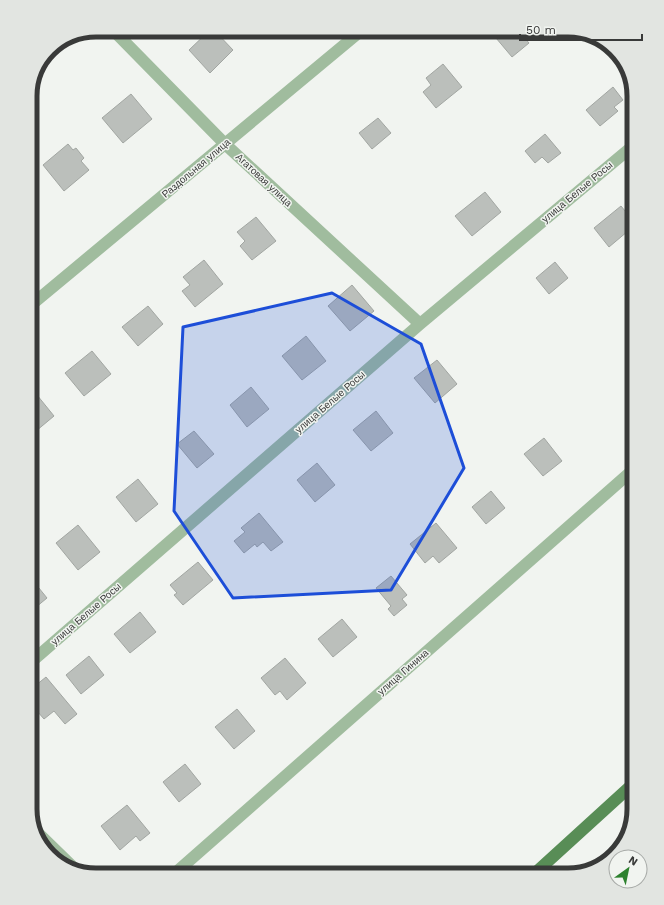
<svg xmlns="http://www.w3.org/2000/svg" width="664" height="905" viewBox="0 0 664 905" font-family="'Work Sans',sans-serif">
<style>
.building{fill:#bbbfbb;stroke:#a2a6a2}
.lines{fill:none;stroke-linecap:round;stroke-linejoin:round}
.minor{stroke:#a0bc9e;stroke-width:12}
.major{stroke:#588d56;stroke-width:12}
.marked{fill:#1d4ed8;fill-opacity:0.2;stroke:#1d4ed8;stroke-width:3;stroke-linejoin:round}
.labels{text-anchor:middle;dominant-baseline:central;stroke-width:3;stroke-linejoin:round;paint-order:stroke}
.street-label{font-size:10px;fill:#393a39;stroke:#f1f4f0}
.rim{fill:none;stroke:#393a39;stroke-width:5}
</style>
<rect width="100%" height="100%" fill="#f1f4f0"/>
<!-- building -->
<path class="building" d="M210,30H214L233,50L210,73L189,50Z
M503,30H528L529,31L523,36L529,43L512,57L496,38L504,31Z
M612,50L625,63L628,75L608,53Z
M443,64L462,87L436,108L423,92L431,85L426,78Z
M613,87L623,100L614,107L618,111L600,126L586,110Z
M131,94L152,119L123,143L102,118Z
M378,118L391,133L372,149L359,133Z
M545,134L561,153L548,163L542,157L535,163L525,151Z
M68,144L73,150L76,148L84,158L81,161L89,170L64,191L43,165Z
M485,192L501,212L472,236L455,216Z
M621,206L634,222V226L609,247L594,228Z
M256,217L276,241L252,260L240,246L245,241L237,232Z
M204,260L223,284L195,307L182,291L190,285L183,277Z
M555,262L568,278L549,294L536,278Z
M352,285L374,311L350,331L328,306Z
M148,306L163,324L138,346L122,327Z
M306,336L326,361L302,380L282,356Z
M634,347V363L626,353Z
M92,351L111,374L84,396L65,373Z
M437,360L457,384L435,403L414,378Z
M251,387L269,409L247,427L230,405Z
M37,395L54,416L30,436V401Z
M376,411L393,433L371,451L353,430Z
M194,431L214,454L197,468L177,444Z
M544,438L562,461L543,476L524,454Z
M317,463L335,485L315,502L297,480Z
M138,479L158,504L136,522L116,497Z
M491,491L505,508L486,524L472,507Z
M259,513L283,542L271,551L263,542L257,547L255,544L244,553L234,541L245,532L241,528Z
M436,523L457,548L439,563L433,556L425,563L410,544Z
M78,525L100,552L78,570L56,543Z
M198,562L213,580L183,605L174,595L177,593L170,585Z
M391,576L407,595L402,599L407,605L394,616L388,609L391,606L376,588Z
M30,577L47,598L30,612Z
M140,612L156,632L130,653L114,634Z
M342,619L357,637L333,657L318,639Z
M89,656L104,675L81,694L66,675Z
M285,658L306,683L287,700L280,691L275,695L261,678Z
M46,677L77,714L65,724L54,711L44,719L30,703V690Z
M237,709L255,731L234,749L215,727Z
M30,730L37,739L30,745Z
M185,764L201,784L179,802L163,782Z
M127,805L150,833L140,841L136,836L120,850L101,826Z"/>
<g class="lines">
<!-- minor -->
<path class="minor" d="M113,30L225,144L420,324
M30,306L362,30
M30,663L420,324L634,145
M36,831L76,870
M173,875L634,469"/>
<!-- major -->
<path class="major" d="M533,875L634,783"/>
</g>
<!-- marked area -->
<path class="marked" d="M332,293L421,344L464,468L391,590L233,598L174,511L183,327Z"/>
<g class="labels">
<!-- street labels -->
<g class="street-label">
<text transform="translate(196 168) rotate(-40)">Раздольная улица</text>
<text transform="translate(264 180) rotate(43)">Агатовая улица</text>
<text transform="translate(577 192) rotate(-40)">улица Белые Росы</text>
<text transform="translate(330 402) rotate(-41)">улица Белые Росы</text>
<text transform="translate(86 614) rotate(-41)">улица Белые Росы</text>
<text transform="translate(403 672) rotate(-41)">улица Гинина</text>
</g>
</g>
<!-- crop -->
<path d="M0 0H664V905H0ZM96 37H568A59 59 0 0 1 627 96V809A59 59 0 0 1 568 868H96A59 59 0 0 1 37 809V96A59 59 0 0 1 96 37Z" fill="#e2e5e1" fill-rule="evenodd"/>
<path class="rim" d="M96 37H568A59 59 0 0 1 627 96V809A59 59 0 0 1 568 868H96A59 59 0 0 1 37 809V96A59 59 0 0 1 96 37Z"/>
<!-- north arrow -->
<g transform="translate(628 869) rotate(33)"><circle r="19" fill="#f1f4f0" stroke="#a7aaa7"/>
<path d="M0-3L7 15L0 10L-7 15Z" fill="#2e822f"/>
<text y="-6" font-size="11" font-weight="bold" text-anchor="middle" fill="#393a39">N</text>
</g>
<!-- scale -->
<path d="M520 34v6h122v-6" fill="none" stroke="#393a39" stroke-width="2"/>
<text x="526" y="34" font-size="12" fill="#393a39" stroke="#f1f4f0" stroke-width="3" paint-order="stroke">50 m</text>
</svg>
